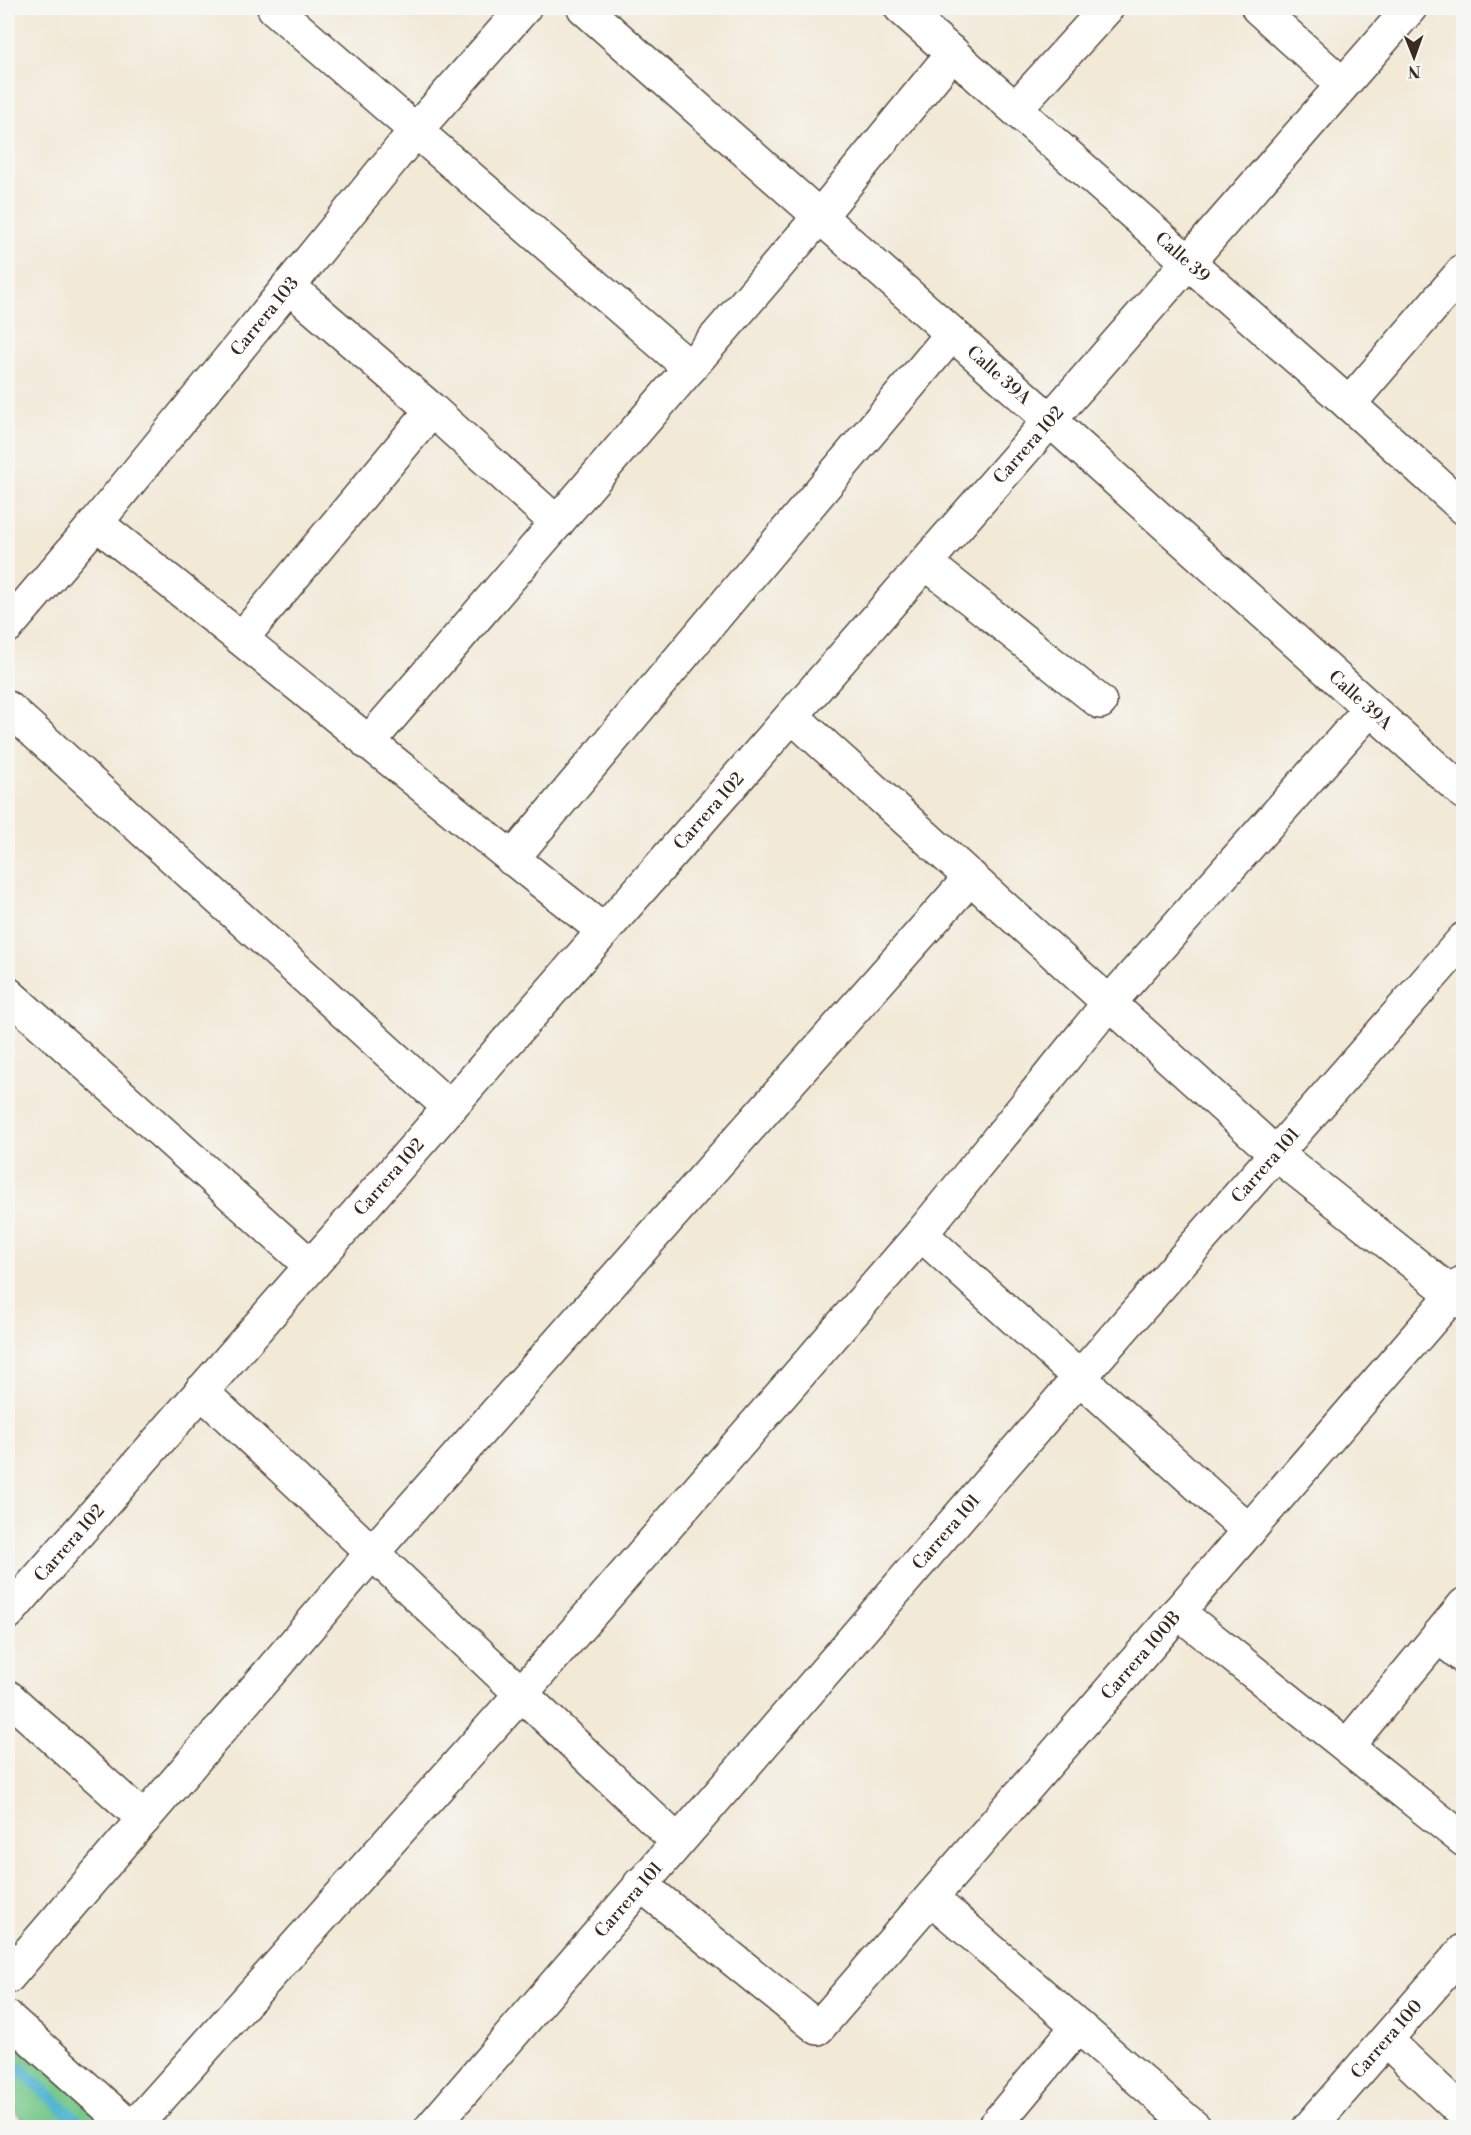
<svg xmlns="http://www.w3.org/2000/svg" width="1471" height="2135" viewBox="0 0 1471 2135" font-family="'Libre Bodoni',serif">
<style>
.green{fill:#74c78a;stroke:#587854;stroke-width:1.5}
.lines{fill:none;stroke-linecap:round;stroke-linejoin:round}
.stream{stroke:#52b6d0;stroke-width:12}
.minor-casing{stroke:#56473a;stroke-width:36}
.minor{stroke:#fff;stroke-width:33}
.labels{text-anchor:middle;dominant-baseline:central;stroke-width:5;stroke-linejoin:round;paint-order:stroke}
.street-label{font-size:18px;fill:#3b2a1e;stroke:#f6f6f2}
</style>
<rect width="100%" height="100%" fill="#f6f6f2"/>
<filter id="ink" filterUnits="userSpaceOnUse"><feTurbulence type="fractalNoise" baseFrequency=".0167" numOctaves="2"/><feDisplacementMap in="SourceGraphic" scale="12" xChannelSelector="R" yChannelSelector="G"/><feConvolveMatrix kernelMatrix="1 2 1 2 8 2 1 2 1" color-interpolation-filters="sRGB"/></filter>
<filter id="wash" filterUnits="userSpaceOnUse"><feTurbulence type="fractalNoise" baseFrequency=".008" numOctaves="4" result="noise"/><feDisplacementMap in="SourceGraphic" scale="24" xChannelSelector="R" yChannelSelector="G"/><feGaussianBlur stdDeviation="1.35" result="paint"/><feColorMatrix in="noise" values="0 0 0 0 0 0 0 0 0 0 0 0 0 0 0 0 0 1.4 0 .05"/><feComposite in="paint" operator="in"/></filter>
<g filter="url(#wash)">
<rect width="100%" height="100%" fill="#f2e9d7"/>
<!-- green -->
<path class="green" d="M8,2023L130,2127H32L8,2106Z"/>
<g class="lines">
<!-- stream -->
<path class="stream" d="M8,2058L84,2128"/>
</g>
</g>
<g filter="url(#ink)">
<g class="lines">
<defs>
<g id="minor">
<path d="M274,8L690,368"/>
<path id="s1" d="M584,8L1051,421L1464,793"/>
<path id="s2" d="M901,8L1349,404L1464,508"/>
<path d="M1258,8L1342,84"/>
<path d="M1016,108L1107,8"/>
<path d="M288,286L432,410L557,523"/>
<path d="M1349,404L1464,270"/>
<path d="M96,523C267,657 433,797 604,931"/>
<path d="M926,563L1100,702"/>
<path id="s3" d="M8,626L96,523L416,130L524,8"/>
<path d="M242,638L432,410"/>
<path d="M8,708L450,1108"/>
<path d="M792,716L1275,1153L1464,1303"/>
<path d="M368,743L820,216L953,53"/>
<path d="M512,859L952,334"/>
<path d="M8,994L311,1266"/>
<path d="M921,1234L1249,1531"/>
<path d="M201,1391L677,1841"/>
<path d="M1178,1612L1464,1840"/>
<path id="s4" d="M8,1613L1410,8"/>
<path d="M1438,1636L1464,1657"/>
<path d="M8,1697L144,1819"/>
<path d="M1347,1746L1464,1605"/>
<path id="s5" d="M640,1884L818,2028L1464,1282"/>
<path d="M931,1898L1195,2128"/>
<path d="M8,1977L372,1553L971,877"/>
<path d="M8,2018L131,2128"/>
<path d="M1386,2040L1464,2114"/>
<path d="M133,2128L521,1694L921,1234L1109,1003L1370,709"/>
<path id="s6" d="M431,2128L1079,1378L1464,939"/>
<path d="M993,2128L1078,2026"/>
<path id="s7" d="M1309,2128L1464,1950"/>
</g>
</defs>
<!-- minor casing -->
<use href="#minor" class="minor-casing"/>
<!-- minor -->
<use href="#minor" class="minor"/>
</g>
</g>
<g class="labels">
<!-- street labels -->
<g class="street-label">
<text stroke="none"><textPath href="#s2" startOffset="376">Calle 39</textPath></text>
<text stroke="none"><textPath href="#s3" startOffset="402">Carrera 103</textPath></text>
<text stroke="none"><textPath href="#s1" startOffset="554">Calle 39A</textPath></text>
<text stroke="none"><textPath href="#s4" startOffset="1551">Carrera 102</textPath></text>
<text stroke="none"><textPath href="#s1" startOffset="1040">Calle 39A</textPath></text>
<text stroke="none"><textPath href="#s4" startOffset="1065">Carrera 102</textPath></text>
<text stroke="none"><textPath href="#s6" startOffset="1274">Carrera 101</textPath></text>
<text stroke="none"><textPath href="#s4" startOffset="579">Carrera 102</textPath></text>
<text stroke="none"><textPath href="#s6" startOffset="788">Carrera 101</textPath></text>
<text stroke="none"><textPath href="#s4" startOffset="93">Carrera 102</textPath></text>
<text stroke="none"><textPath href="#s5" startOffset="722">Carrera 100B</textPath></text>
<text stroke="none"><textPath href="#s6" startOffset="302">Carrera 101</textPath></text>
<text stroke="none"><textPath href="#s7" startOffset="118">Carrera 100</textPath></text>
</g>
</g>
<!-- margin -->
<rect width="1471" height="2135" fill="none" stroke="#f6f6f2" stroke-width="30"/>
<!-- north arrow -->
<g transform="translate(1414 57) rotate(179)" stroke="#f6f6f2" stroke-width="4.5" paint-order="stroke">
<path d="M0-4.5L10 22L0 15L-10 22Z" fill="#3b2a1e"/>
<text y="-9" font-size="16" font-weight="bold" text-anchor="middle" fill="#3b2a1e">N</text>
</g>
</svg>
